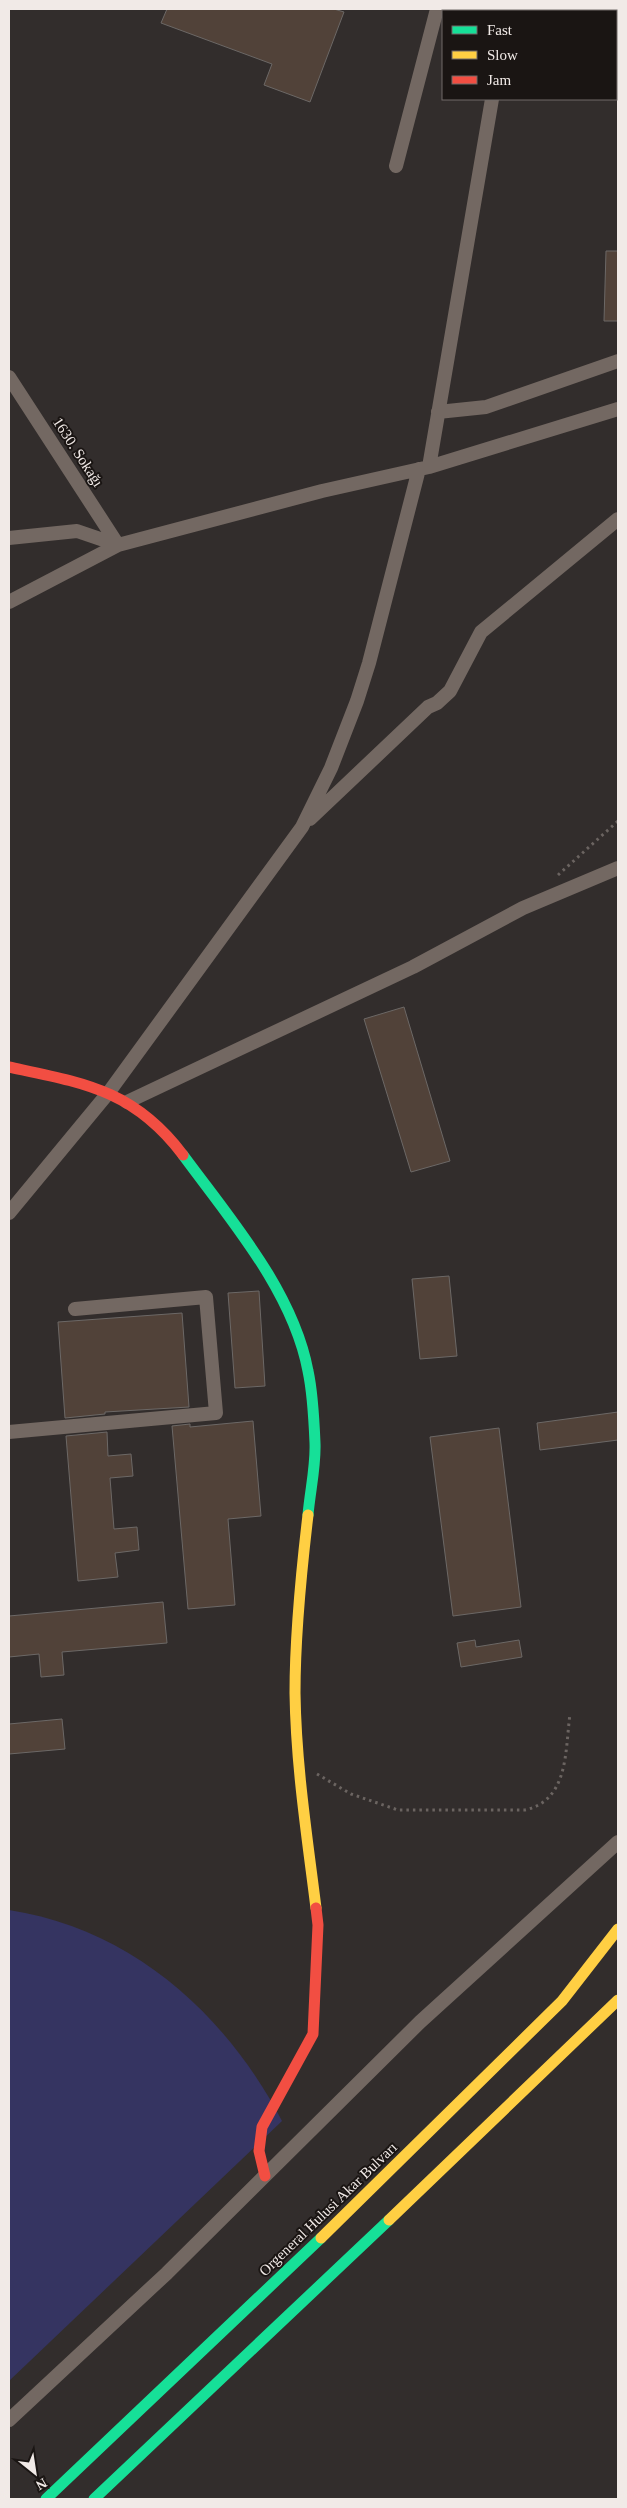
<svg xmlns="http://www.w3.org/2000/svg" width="627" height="2508" viewBox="0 0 627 2508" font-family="Georgia,serif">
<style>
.green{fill:#353461}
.building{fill:#514239;stroke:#6c6866}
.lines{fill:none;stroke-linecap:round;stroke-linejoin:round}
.path{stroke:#6b6461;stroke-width:3;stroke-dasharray:2.5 4;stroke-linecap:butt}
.street{stroke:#736862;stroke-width:14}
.fast{stroke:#16e098;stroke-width:11}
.slow{stroke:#ffcf43;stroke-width:11}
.jam{stroke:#f24e42;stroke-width:11}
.labels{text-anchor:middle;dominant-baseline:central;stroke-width:4;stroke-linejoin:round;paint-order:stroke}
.street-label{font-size:15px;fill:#f1eae7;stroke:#1a1513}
</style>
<rect width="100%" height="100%" fill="#322d2c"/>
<!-- green -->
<path class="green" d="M9,1910C132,1929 226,2014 282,2121L9,2381Z"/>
<!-- building -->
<path class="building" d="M167,9H334L344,12L310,102L264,85L272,64L161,23Z
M606,251H618V321H604Z
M404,1007L450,1161L411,1172L364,1019Z
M449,1276L457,1356L420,1359L412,1279Z
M259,1291L265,1386L235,1388L228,1293Z
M182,1313L189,1407L105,1412V1414L65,1418L58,1322Z
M618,1412V1440L540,1450L537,1423Z
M253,1421L261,1516L228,1519L235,1605L188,1609L172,1426L190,1424V1427Z
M499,1428L521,1607L453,1616L430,1437Z
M107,1432L108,1456L131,1454L133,1476L110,1478L114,1529L137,1527L139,1550L115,1553L118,1577L78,1581L66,1436Z
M163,1602L167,1643L62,1652L64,1675L41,1677L39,1654L9,1657V1616Z
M475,1640L476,1647L519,1640L522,1657L461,1667L457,1643Z
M62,1719L65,1749L9,1754V1724Z"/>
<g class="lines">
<!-- path -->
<path class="path" d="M558,875L618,821
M317,1774L351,1794L398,1810H525C569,1800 565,1751 570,1714"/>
<!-- street -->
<path class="street" d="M507,11L508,9
M396,166L437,9
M9,377L118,545
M438,412L486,407L618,361
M429,467L492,99
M9,538L77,531L118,545
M9,602L118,545L322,491L429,467L618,409
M310,819L428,707L437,703L450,691L481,632L618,519
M127,1102L413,967L523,908L618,868
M9,1213L109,1092L302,827L331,768L357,701L369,663L419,469
M9,1432L216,1413L206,1297L75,1309
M9,2420L167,2273L420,2022L618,1842"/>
<!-- fast -->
<path class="fast" d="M183,1155C230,1219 293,1291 308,1371C313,1394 314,1419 315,1443C316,1466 310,1491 308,1515
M46,2499L321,2238
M94,2499L389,2220"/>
<!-- slow -->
<path class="slow" d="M308,1515C301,1574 295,1633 295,1693C296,1765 307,1836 316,1908
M389,2220L618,2000
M321,2238L562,2001L618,1929"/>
<!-- jam -->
<path class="jam" d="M9,1067C84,1083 134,1090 183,1155
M265,2176L259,2151L262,2127L313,2034L318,1925L316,1908"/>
</g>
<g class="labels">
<!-- street labels -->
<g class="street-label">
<text transform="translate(78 452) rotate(57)">1630. Sokağı</text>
<text transform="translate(328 2209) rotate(-44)">Orgeneral Hulusi Akar Bulvarı</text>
</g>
</g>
<!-- border -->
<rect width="627" height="2508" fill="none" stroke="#f1eae7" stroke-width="20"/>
<!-- legend -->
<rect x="442" y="10" width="175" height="90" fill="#1a1513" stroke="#706a68"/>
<rect x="452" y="26" width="25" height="8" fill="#16e098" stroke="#706a68"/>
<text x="487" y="35" font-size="15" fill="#f1eae7">Fast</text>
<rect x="452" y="51" width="25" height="8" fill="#ffcf43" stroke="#706a68"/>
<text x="487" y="60" font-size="15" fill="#f1eae7">Slow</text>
<rect x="452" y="76" width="25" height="8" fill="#f24e42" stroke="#706a68"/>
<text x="487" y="85" font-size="15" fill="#f1eae7">Jam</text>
<!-- north arrow -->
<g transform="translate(35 2473) rotate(150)" stroke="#1a1513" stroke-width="4" paint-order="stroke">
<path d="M0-4L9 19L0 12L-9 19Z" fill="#f1eae7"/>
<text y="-8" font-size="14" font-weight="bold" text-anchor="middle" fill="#f1eae7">N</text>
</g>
</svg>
